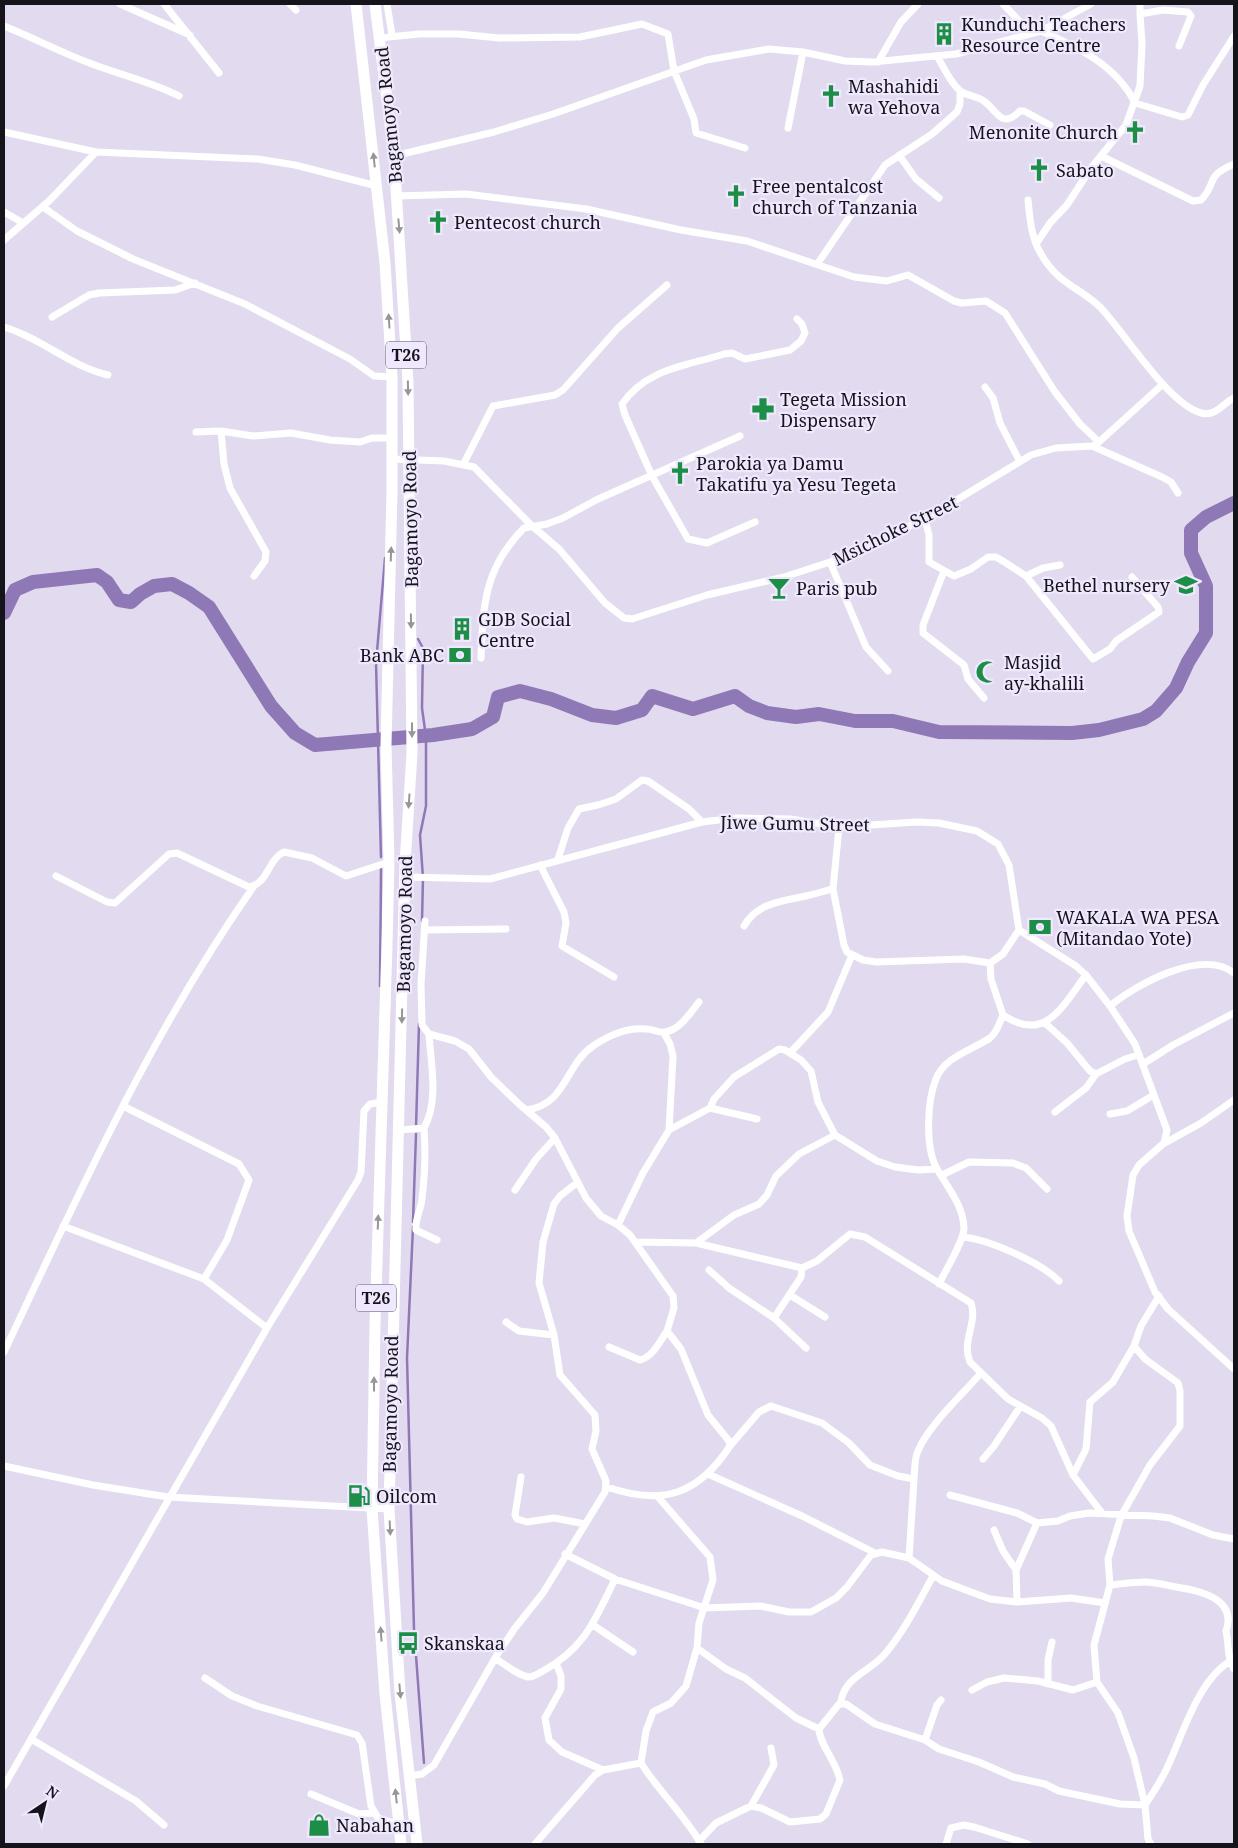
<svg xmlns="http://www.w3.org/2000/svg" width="1238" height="1848" viewBox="0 0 1238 1848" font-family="'Noto Serif',serif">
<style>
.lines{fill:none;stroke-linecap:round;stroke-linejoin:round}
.stream{stroke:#8f78b6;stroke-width:2.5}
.river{stroke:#8f78b6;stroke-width:14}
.minor{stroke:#fff;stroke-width:7}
.trunk{stroke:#fff;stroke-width:11}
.oneway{fill:#969598}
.labels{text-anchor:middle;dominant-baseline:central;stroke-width:4.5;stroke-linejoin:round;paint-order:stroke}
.shield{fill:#efe8fe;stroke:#57545f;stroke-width:1}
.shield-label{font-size:16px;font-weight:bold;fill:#16141b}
.poi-label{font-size:18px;fill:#16141b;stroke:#efe8fe;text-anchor:start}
.street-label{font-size:18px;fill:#16141b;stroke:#efe8fe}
</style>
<rect width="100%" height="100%" fill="#e2dbf0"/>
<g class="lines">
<!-- stream -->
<path class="stream" d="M418,639L423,648L422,708L426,737V806L420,835L423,878L422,921
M381,857L376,663L385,558
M380,986L381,869
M416,1127L419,1024
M413,1222L416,1134
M413,1227L407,1358L414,1629L424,1763"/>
<!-- river -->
<path class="river" d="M4,613L15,590L33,582L97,575L107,582L119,600L131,602L140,594L154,586L172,584L189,593L209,607L271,706L295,733L315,745L433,735L472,729L493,717L498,697L520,691L551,699L592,715L616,718L642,710L652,696L693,709L735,696L749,706L767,713L796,717L819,714L855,721H893L939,732L1072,733L1099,730L1143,719L1156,711L1176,688L1188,662L1206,633V586L1191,553V530L1206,517L1234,503"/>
<!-- minor -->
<path class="minor" d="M120,4L190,35
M164,4L219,73
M290,4L296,10
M387,4L392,35
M1003,4L1031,33
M1140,4V14L1163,10L1188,12L1191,16L1179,46
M4,26C34,38 62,53 92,64C121,75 152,82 179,96
M1041,31C1078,47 1117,66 1135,103L1182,117L1188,115L1203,85L1234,36
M379,38L419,34H459L499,38L580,37L642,24L668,34L674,71L694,119L696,133L745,148
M937,56C943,66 952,86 962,92C968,96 977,96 984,101C999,113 1002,129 1020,111H1024L1050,125
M878,62L901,22L918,4
M788,128L803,52
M4,132L96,152L258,159L295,165L377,186
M899,155L916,179L939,198
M394,156L494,132L553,114L706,60L769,49L803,52L845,61L872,62L956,54L1041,31L1091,4
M1101,156L1193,201L1201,200C1218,182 1204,177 1234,164
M396,196L466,194L586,209L681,230L747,241L854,277L887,281L908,275L954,301L962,303L986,301L1005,313L1055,392L1080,424L1099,442
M1028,200C1030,219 1031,237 1041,254C1058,284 1079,287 1100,307C1125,333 1168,404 1201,413C1216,417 1223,403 1234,398
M43,207L77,231L133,259L245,304L350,359L374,376L392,377
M4,212L23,223
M4,240L49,201L96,152
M1036,244L1050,223L1067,205L1091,168L1126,125L1140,86L1142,44L1140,14
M818,263L885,165L932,134L957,112L960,104V91
M52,317L89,295L99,293L175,290L195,283
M4,327C41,338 70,366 108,375
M985,387L993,398L1000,423L1020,462
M221,431L224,464L230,488L266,552L265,561L254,576
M196,432L221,431L253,436L291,433L330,440L360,442L372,438H392
M1092,446L1162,477L1171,482L1178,493
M392,459L444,461L474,467L531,525L559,549L605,603L624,618L632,619L707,595L784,577L830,562L925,519L1031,455L1056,448L1092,446L1099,442L1163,384
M464,463L493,406L555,395L563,390L618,328L667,285
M925,519L929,535V562L954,576L971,569L988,557H996L1006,563L1026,576L1093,659L1110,649L1116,641L1159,612L1158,607L1132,577
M755,522L707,543L688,539L652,476L625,415L622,404C647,368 687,366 724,354L732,353L745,359L790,350L801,341L805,333L802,324L797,319
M830,562L866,647L888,671
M944,571L923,625V633L964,665L968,679L984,698
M1026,576L1043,568L1060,565
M481,658C483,606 484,568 524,528L547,524L563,518L596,500L740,436
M839,827L833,889L844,945L847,952L863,960L876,962L964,959L990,963L1003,954L1019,930
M558,859L568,828L579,809L598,805L616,799L642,780L648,781L689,809L702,822
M540,865L564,912L566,923L562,946L614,977
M56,876L107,902L115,903L169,854L177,853L249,887C268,884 268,859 284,852L312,858L346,876L389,862
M406,877L490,879L702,822L736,818L790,819L839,827L917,822L939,823L977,831L998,844L1009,865L1019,930L1076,966L1086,975L1110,1006L1135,1044L1167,1130L1164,1143L1139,1165L1133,1175L1127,1216L1129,1231L1155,1292L1168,1309L1234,1369
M425,921L421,984L422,1025L429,1034L455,1041L469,1049L491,1077L519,1104L546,1127L555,1138L586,1198L601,1216L618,1225L630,1235L673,1296L674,1308L667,1331L681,1349L708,1415L729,1441L730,1446C698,1495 662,1506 607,1487
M744,926C757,903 782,901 806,896C815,894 824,891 833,889
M425,930L506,929
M1110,1006C1137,984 1202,948 1234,973
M1003,1015C1046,1044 1063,1005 1086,975
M1045,1023L1067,1043L1090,1071L1096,1074L1125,1059L1138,1055
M790,1053L828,1012L852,955
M1143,1064L1173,1045L1234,1013
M123,1106L239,1164L249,1180L227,1240L204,1279
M710,1108L757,1119
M527,1110C567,1104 564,1066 593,1046C609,1035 627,1027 647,1029C652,1029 660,1033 665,1032C680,1030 690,1013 699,1002
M1055,1112L1086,1088L1096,1074
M1110,1114L1127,1111L1152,1096
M424,1128C426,1153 425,1174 422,1199C421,1210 415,1218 416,1230L437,1240
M399,1130L424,1128C439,1101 431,1064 429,1034
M669,1130L710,1108L714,1099L734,1077L779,1049L785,1050L801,1060L811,1071L818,1102L835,1135L877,1161L895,1167L918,1170L937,1169
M1165,1143L1201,1123L1234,1100
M942,1175L969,1162L1013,1163L1026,1168L1047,1189
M515,1190L536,1159L555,1138
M618,1225L643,1173L669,1130L673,1056L670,1044L664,1033
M63,1226L204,1279L267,1328
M962,1237C988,1239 1040,1262 1059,1281
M635,1242L696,1243L802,1268L817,1261L850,1234L865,1237L971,1303C978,1322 961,1342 970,1362L1008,1399L1042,1418L1051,1426L1073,1475L1102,1513
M696,1243L734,1215L759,1204L767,1195L776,1176L799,1154L835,1135
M709,1270L729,1288L774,1318L801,1277L802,1268
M939,1284C945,1271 964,1241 964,1228C963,1205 948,1188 937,1169C925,1148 927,1101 936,1079C944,1057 972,1050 990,1038C997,1033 999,1023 1003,1015L991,979L990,963
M790,1295L825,1317
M774,1318L806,1348
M506,1322L519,1331L554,1335
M609,1347L640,1360C653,1357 660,1341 667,1331
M4,1352C79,1193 152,1031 254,886
M730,1446L759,1412L771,1406L822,1423L849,1443L870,1465L898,1476L914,1479L909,1558
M983,1459L994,1446L1020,1407
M4,1466L93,1485L168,1497L389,1509
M708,1474L802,1516L875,1553
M1073,1475L1086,1449L1090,1402L1113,1382L1134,1346
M521,1477L515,1515L517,1519L527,1522L554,1518L585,1524
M914,1479C915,1470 914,1459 918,1451C928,1426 962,1395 980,1374
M950,1495L1017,1513L1037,1523
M994,1530L1003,1551L1016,1570
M565,1554L615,1579L705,1608L760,1606L789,1612H811L836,1598L847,1587L871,1555L882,1552L909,1558L942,1581L990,1599L1017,1602L1071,1598L1105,1603
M1110,1585C1121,1584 1133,1582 1145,1582C1155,1582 1166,1585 1176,1587C1197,1590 1238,1598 1226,1631C1229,1644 1227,1659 1234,1669
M1017,1602L1016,1570L1037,1523L1058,1521L1070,1516L1089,1513L1153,1516L1170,1518L1213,1535L1234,1539
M593,1625L633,1652
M697,1648L726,1669L745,1678L796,1718L819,1729
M495,1658C504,1664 515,1673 525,1676C531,1679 537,1674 543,1671C585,1648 595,1620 615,1579
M556,1663L561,1676V1689L545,1718L549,1740L562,1752L603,1770
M205,1678L232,1696L257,1706L357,1735L362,1743L371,1806L378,1818L399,1825
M1048,1684V1660L1052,1642
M972,1690L987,1682L1004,1678L1038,1681L1073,1690L1097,1682
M841,1702C844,1677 869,1672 884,1655C904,1632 918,1603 933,1576
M31,1739L136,1801L164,1825
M925,1740L939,1749L979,1762L1013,1777L1045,1784L1059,1791L1120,1804L1145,1805C1153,1793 1161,1781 1167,1768C1182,1736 1198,1681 1229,1662
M641,1763L646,1731L653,1712L671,1703L686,1686L697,1648L699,1623L713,1580L710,1557L658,1497
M409,1776L422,1774L434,1765L498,1653L515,1628L543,1593L605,1492L606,1481L592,1449L596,1431L595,1415L560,1375L554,1335L539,1283L543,1242L554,1204L560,1196L578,1182
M4,1786L267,1328L358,1180L361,1172L364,1111L370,1104L383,1102
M311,1794L359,1814L374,1813
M751,1806L774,1765L771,1748
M699,1841L716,1823L751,1806L761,1808L790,1822L820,1819L826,1814L840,1780C837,1762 819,1744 819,1729L839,1704H846L875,1724L925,1740L937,1705L941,1700
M535,1844L595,1775L603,1770L641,1763C659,1792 684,1814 701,1844
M946,1844L951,1828L964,1825L974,1827L1028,1844
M1151,1844L1148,1839L1145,1805L1134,1758L1118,1713L1097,1682L1094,1645L1110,1585L1108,1559L1121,1516L1150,1465L1180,1426V1391L1178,1383L1145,1359L1134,1346L1141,1326L1159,1296"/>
<!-- trunk -->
<path class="trunk" d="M356,4L385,263L392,377V490L386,745L389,862L387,945L375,1325L372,1509L385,1694L401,1844
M375,4L394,156L408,383L412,753L405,864L389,1509L400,1693L417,1844"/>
</g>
<!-- one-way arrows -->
<defs><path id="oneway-solid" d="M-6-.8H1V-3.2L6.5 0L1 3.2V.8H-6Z" transform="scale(1.25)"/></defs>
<g class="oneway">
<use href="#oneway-solid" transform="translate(374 160) rotate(-96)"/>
<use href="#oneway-solid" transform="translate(399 226) rotate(85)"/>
<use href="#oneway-solid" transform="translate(389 321) rotate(-94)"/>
<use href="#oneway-solid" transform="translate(408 388) rotate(89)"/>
<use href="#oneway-solid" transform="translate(391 554) rotate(-88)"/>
<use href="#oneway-solid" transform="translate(411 621) rotate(89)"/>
<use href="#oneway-solid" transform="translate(412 730) rotate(90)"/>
<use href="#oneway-solid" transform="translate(409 801) rotate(94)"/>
<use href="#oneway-solid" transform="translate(402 1016) rotate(91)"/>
<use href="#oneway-solid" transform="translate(378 1222) rotate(-88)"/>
<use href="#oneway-solid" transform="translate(374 1384) rotate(-90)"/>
<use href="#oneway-solid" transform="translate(390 1528) rotate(87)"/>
<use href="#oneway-solid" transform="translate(381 1634) rotate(-94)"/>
<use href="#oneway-solid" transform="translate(400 1691) rotate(85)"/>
<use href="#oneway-solid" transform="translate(396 1796) rotate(-96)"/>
</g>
<!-- icons -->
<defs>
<symbol id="building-bare" viewBox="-9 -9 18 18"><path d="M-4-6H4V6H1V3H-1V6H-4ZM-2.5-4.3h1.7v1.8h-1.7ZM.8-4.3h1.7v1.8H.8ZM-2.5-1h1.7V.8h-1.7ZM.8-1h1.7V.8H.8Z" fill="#1c8e48" stroke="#efe8fe" stroke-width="2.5" paint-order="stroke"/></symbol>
<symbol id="church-bare" viewBox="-9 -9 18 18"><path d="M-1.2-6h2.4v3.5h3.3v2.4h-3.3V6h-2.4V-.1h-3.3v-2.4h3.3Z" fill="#1c8e48" stroke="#efe8fe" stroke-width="2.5" paint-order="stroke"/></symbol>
<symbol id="pharmacy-bare" viewBox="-9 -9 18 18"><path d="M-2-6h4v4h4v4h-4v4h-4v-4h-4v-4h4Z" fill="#1c8e48" stroke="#efe8fe" stroke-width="2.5" paint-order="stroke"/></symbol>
<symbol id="school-bare" viewBox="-9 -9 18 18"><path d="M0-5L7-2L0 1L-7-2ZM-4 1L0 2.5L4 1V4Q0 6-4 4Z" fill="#1c8e48" stroke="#efe8fe" stroke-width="2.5" paint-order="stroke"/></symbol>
<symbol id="bar-bare" viewBox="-9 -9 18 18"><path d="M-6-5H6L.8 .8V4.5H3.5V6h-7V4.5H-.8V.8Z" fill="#1c8e48" stroke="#efe8fe" stroke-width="2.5" paint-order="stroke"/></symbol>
<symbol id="bank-bare" viewBox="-9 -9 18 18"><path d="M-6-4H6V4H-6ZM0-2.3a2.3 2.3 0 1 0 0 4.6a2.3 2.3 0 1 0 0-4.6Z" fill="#1c8e48" stroke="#efe8fe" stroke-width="2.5" paint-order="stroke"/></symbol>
<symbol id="mosque-bare" viewBox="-9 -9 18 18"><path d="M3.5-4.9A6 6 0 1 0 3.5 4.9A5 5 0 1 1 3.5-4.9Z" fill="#1c8e48" stroke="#efe8fe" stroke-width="2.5" paint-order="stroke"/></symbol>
<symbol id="fuel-bare" viewBox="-9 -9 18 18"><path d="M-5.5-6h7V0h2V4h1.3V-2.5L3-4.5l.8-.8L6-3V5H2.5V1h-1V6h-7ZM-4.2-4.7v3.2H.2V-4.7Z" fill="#1c8e48" stroke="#efe8fe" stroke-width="2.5" paint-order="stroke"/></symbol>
<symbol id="bus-bare" viewBox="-9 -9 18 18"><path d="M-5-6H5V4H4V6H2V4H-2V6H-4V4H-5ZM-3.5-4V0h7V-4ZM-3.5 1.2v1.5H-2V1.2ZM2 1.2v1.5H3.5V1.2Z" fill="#1c8e48" stroke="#efe8fe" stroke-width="2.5" paint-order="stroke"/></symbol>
<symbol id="shop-bare" viewBox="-9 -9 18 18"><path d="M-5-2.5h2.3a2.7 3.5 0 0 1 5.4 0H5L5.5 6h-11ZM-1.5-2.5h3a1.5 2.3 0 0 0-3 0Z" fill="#1c8e48" stroke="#efe8fe" stroke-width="2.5" paint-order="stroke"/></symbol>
</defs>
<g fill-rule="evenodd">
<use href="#building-bare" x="928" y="18" width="32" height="32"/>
<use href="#church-bare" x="815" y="80" width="32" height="32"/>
<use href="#church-bare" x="1119" y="116" width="32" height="32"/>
<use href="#church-bare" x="1023" y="154" width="32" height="32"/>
<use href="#church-bare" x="720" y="180" width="32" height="32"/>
<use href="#church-bare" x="422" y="206" width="32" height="32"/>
<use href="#pharmacy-bare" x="747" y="393" width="32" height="32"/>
<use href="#church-bare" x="664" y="457" width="32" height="32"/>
<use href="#school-bare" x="1170" y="569" width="32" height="32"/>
<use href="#bar-bare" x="763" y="572" width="32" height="32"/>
<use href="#building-bare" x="446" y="613" width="32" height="32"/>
<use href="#bank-bare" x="444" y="639" width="32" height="32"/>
<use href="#mosque-bare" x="971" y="656" width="32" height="32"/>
<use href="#bank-bare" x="1024" y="911" width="32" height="32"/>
<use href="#fuel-bare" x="343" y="1480" width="32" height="32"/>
<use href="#bus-bare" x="392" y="1627" width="32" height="32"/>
<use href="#shop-bare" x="303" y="1809" width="32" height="32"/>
</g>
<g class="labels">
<!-- shield labels -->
<g class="shield">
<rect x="386" y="341.5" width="40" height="27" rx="4"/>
<rect x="356" y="1284.5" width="40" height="27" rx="4"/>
</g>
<g class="shield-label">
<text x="406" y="355">T26</text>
<text x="376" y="1298">T26</text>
</g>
<!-- poi labels -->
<g class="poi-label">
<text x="961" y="24">Kunduchi Teachers<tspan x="961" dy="21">Resource Centre</tspan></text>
<text x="848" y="86">Mashahidi<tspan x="848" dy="21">wa Yehova</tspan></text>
<text x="1118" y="132" text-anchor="end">Menonite Church</text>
<text x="1056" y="170">Sabato</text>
<text x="752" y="186">Free pentalcost<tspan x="752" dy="21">church of Tanzania</tspan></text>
<text x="454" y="222">Pentecost church</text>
<text x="780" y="399">Tegeta Mission<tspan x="780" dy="21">Dispensary</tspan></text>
<text x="696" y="463">Parokia ya Damu<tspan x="696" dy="21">Takatifu ya Yesu Tegeta</tspan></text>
<text x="1170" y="585" text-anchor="end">Bethel nursery</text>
<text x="796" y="588">Paris pub</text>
<text x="478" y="619">GDB Social<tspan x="478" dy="21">Centre</tspan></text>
<text x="444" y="655" text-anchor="end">Bank ABC</text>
<text x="1004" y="662">Masjid<tspan x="1004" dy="21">ay-khalili</tspan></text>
<text x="1056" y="917">WAKALA WA PESA<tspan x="1056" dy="21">(Mitandao Yote)</tspan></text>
<text x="376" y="1496">Oilcom</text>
<text x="424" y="1643">Skanskaa</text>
<text x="336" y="1825">Nabahan</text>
</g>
<!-- street labels -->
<g class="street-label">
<text transform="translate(388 115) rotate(-96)">Bagamoyo Road</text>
<text transform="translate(410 519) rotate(-91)">Bagamoyo Road</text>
<text transform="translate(895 530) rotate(-26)">Msichoke Street</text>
<text transform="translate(795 823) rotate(1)">Jiwe Gumu Street</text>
<text transform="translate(404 924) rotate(-89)">Bagamoyo Road</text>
<text transform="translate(390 1404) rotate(-89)">Bagamoyo Road</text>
</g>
</g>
<!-- border -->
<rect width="1238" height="1848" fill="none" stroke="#16141b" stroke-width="10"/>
<!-- north arrow -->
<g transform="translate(45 1803) rotate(35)" stroke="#efe8fe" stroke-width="4" paint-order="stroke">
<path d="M0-4L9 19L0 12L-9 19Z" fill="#16141b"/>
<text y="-8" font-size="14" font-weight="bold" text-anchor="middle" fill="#16141b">N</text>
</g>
</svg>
